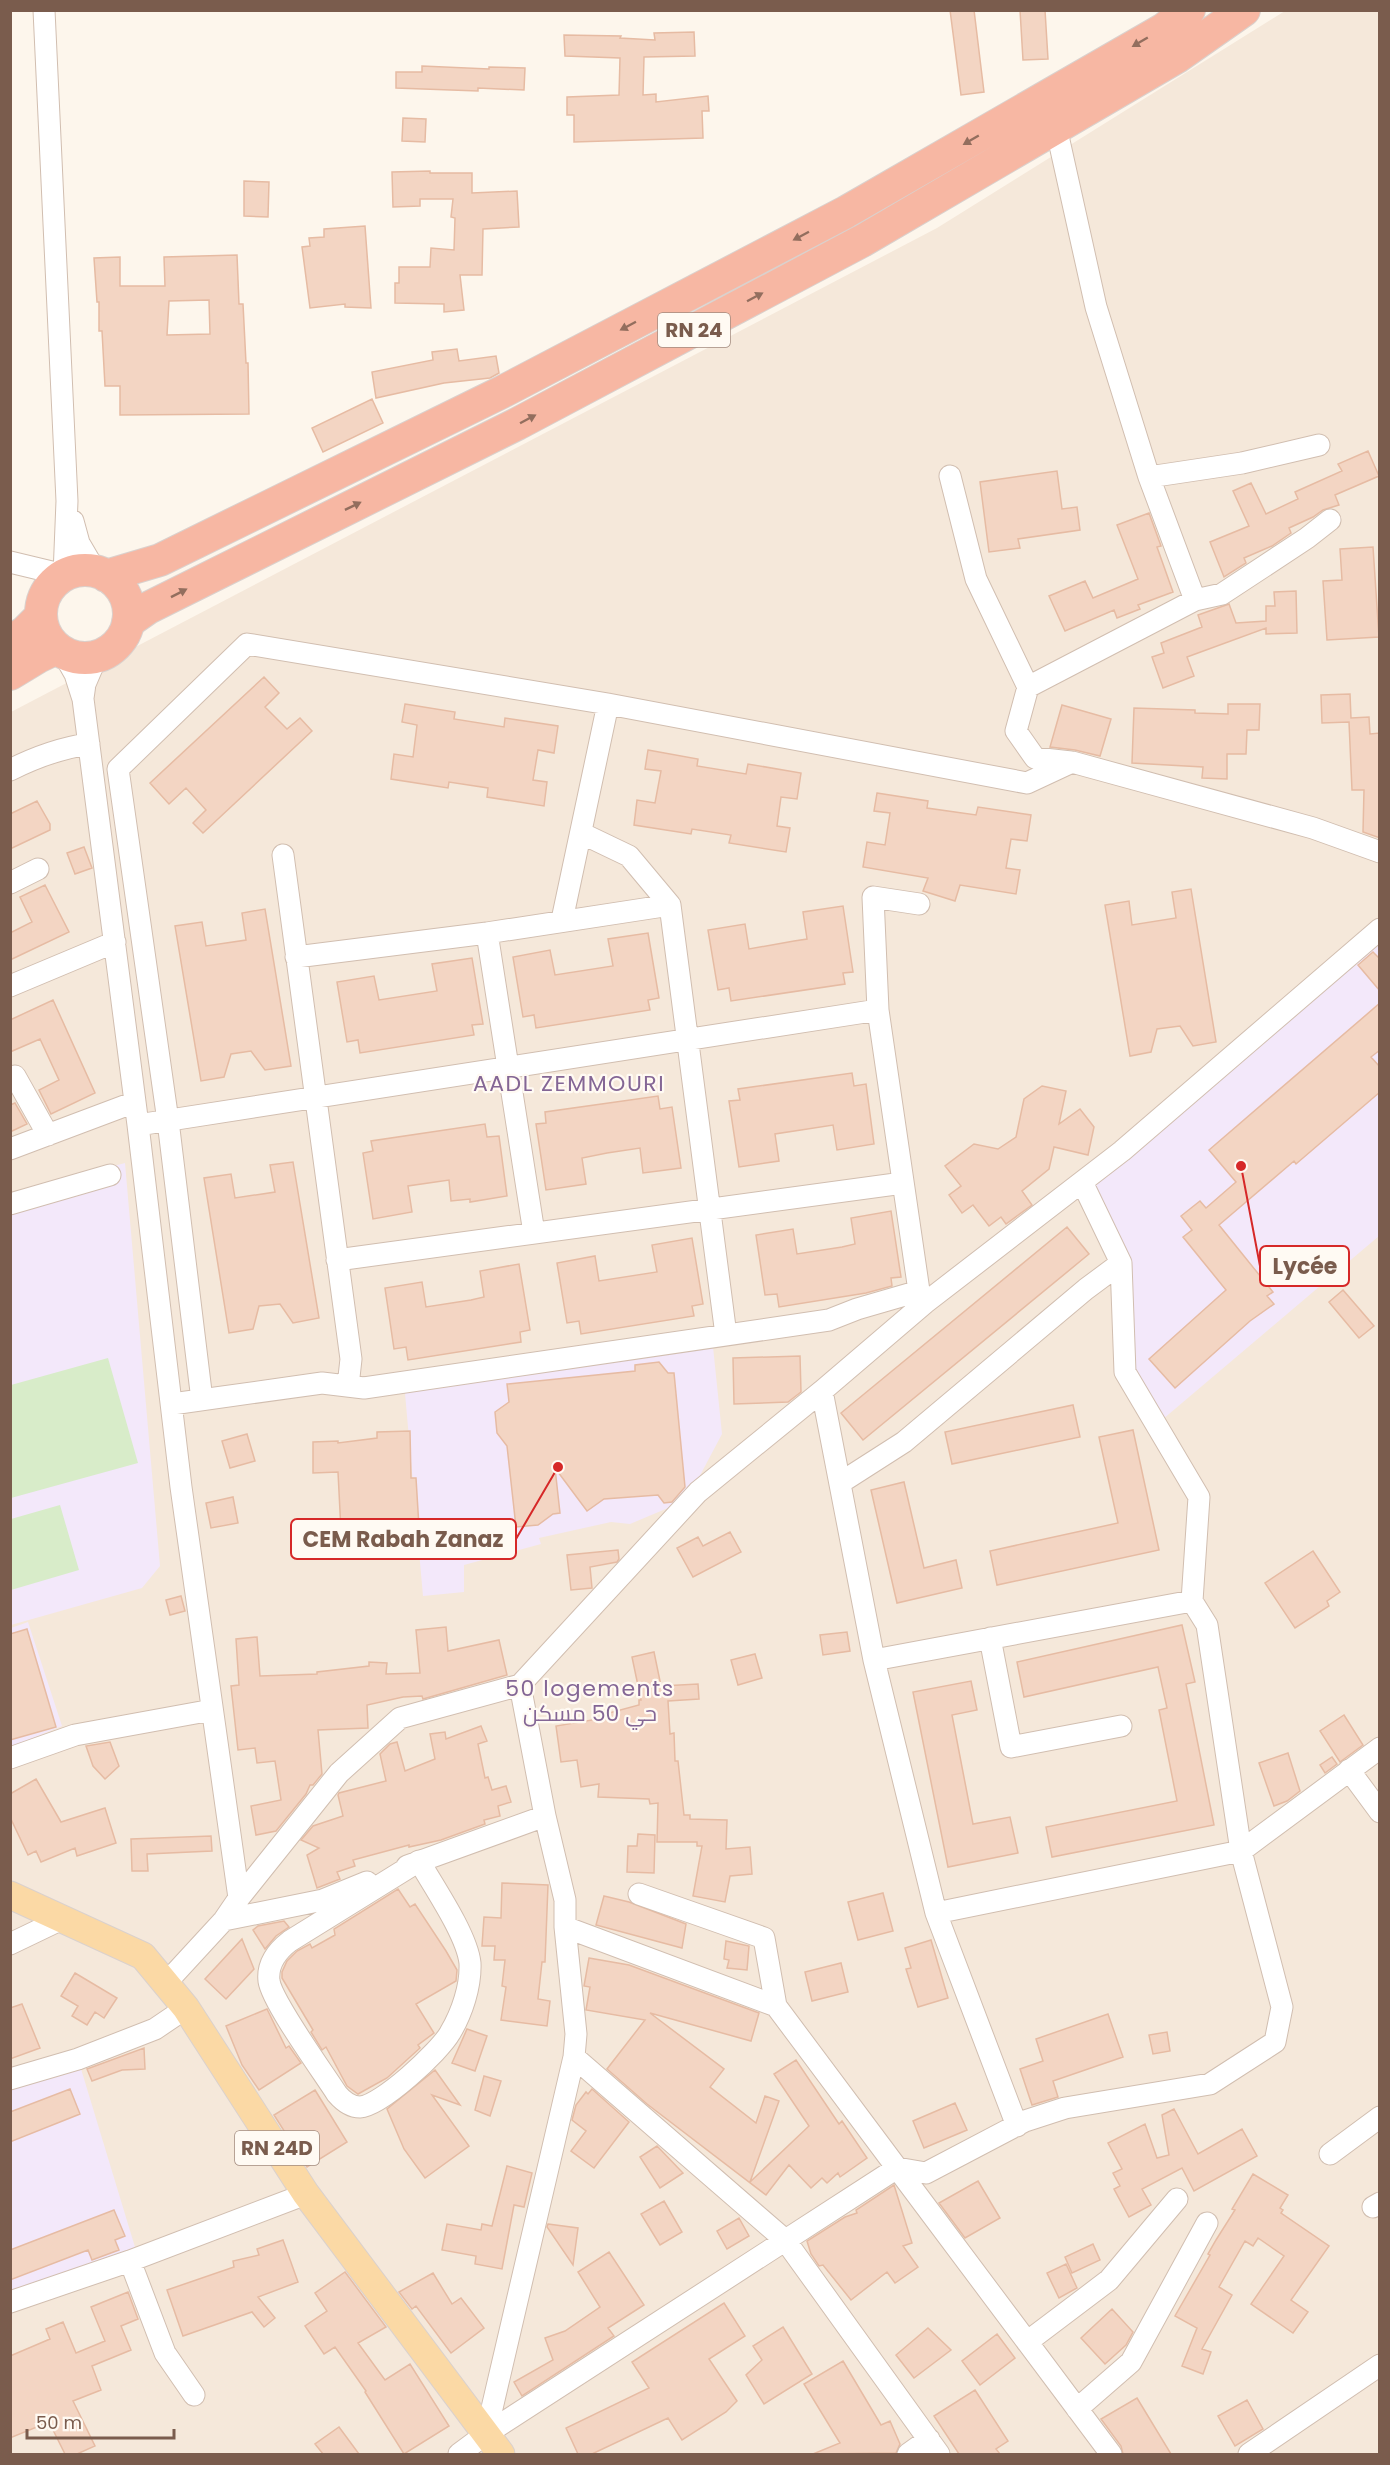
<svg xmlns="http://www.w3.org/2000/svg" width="1390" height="2465" viewBox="0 0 1390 2465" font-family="Poppins,Cairo,sans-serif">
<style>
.residential{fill:#f5e8da}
.education{fill:#f3e8fa}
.green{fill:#d8ecc9}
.building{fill:#f3d5c3;stroke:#e6bba3;stroke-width:1.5;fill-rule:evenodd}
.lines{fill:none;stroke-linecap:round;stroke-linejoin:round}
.minor-casing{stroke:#d1beb0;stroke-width:23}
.major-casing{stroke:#dad1cd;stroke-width:29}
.highway-casing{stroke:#dad1cd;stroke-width:34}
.minor{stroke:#fff;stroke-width:21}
.major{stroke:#fbd9a5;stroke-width:27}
.highway{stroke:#f7b7a3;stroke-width:32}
.oneway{fill:#936e5e}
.labels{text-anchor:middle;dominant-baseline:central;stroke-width:4.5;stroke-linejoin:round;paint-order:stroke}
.shield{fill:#fffaf3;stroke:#a28b7f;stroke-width:1.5}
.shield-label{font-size:20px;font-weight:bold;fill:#7a5c4d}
.neighbourhood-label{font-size:22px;letter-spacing:1.5px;fill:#846695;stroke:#fffaf3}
.leader{fill:none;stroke:#d62828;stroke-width:2}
.callout-dot{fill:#d62828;stroke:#fffaf3;stroke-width:2}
.callout{fill:#fffaf3;stroke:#d62828;stroke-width:2}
.callout-label{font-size:22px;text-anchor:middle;font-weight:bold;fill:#7a5c4d}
</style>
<rect width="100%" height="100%" fill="#fdf6ec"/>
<!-- residential -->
<path class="residential" d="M1285,11H1379V2454H11V712L937,228Z"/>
<!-- education -->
<path class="education" d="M1379,929V1236L1156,1425L1125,1372L1121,1263L1082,1182Z
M125,1163L160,1566L142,1588L11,1625V1193Z
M712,1337L722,1434L687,1500L630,1524L611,1522L539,1538L541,1544L464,1565V1592L423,1596L404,1382Z
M28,1622L62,1726L11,1747V1628Z
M78,2059L138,2257L10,2302V2079Z"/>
<!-- green -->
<path class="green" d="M108,1358L138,1463L11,1498V1385Z
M60,1505L79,1570L11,1590V1519Z"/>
<!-- building -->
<path class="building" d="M950,10H974L984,92L961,95Z
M1020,10H1045L1048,59L1023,60Z
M694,32L695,56L644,57L643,95L656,94V102L708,96L709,111H702L703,138L574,142V115H567V97L619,95L620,58L565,56L564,35L621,36L620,38L655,40L654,33Z
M422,66L489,69V67L525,68L524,90L478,88V91L396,88V72H422Z
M403,118L426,119L425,142L402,141Z
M430,171V173H472V193L517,191L519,227L483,229L482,275H460L464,310L444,312V304L395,303V283H399V267H430L431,248L454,250L455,218L451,217L453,199H420V206L393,207L392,172Z
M244,181L269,182L268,217L244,216Z
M365,226L371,308L345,307V304L310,308L302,247L310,246L309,238L324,237V229Z
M237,255L239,304H243L246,363H248L249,414L120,415V386H105L102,331H99V302H97L94,258L120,257V286H165L164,257ZM209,300L210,334L167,335L169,301Z
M457,349L459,361L496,356L499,373L490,378L444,383L376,398L372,372L433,360L432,352Z
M372,399L383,423L323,452L312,428Z
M1368,451L1379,476L1335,495L1339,505L1323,510L1313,517L1289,528L1291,533L1272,546L1244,558L1246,563L1224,577L1210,542L1249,526L1233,491L1251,483L1266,514L1298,499L1295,492L1342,471L1338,464Z
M1057,471L1062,509L1077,507L1080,530L1018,539L1020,548L989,552L980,482Z
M1149,513L1161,546L1157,547L1173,592L1138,605L1140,609L1117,618L1114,610L1065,631L1049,596L1085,581L1093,598L1138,579L1117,525Z
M1373,547L1379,637L1327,640L1323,581L1342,580L1340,549Z
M1296,591L1297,633L1266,634V628L1187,657L1194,676L1163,688L1152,657L1164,653L1161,643L1202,627L1198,615L1229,604L1236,623L1266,621V606H1275L1274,592Z
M264,677L279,693L265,707L287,729L300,718L312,731L203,833L193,823L206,810L186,788L169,804L150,783Z
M1350,694L1351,718L1369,717L1370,734L1380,733V838L1363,832L1364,790H1352L1349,722L1322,723L1321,695Z
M405,704L455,712L454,719L504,727L505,718L558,726L554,753L538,750L533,780L547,782L544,806L487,797L488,788L449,782L448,788L391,779L394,754L413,757L417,725L402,722Z
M1228,704H1260L1259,730H1247L1246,754H1227V779L1202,778L1203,767L1132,763L1134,708L1195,710V713L1228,714Z
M1062,705L1111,719L1100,756L1075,750L1050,747Z
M648,750L698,759L697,766L746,774L748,764L801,773L797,799L781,797L777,826L790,828L786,852L729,843L731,835L692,829L691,834L634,825L637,800L655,803L661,771L645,769Z
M877,793L928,801L927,808L976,815L978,807L1031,815L1027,841L1011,839L1006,868L1020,870L1016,894L960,885L955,901L923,891L928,878L863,867L867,842L885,845L890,813L874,811Z
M37,801L50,824V830L10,849V814Z
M84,847L92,868L75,874L67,853Z
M45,885L69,932L10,960V933L32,922L20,897Z
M1191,889L1216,1042L1193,1046L1180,1026L1157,1029L1151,1052L1130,1056L1105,905L1129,901L1132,925L1176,918L1172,892Z
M843,906L853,972L843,973L845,984L731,1001L729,988L718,990L708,930L745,924L749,949L794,941L807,939L803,912Z
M265,909L291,1066L265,1070L251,1051L231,1054L224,1077L201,1081L175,926L202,922L206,946L246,940L242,913Z
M648,933L659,998L648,1000L650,1010L536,1028L534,1015L523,1017L513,957L550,950L555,975L613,966L608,939Z
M1373,952L1380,959V991L1358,965Z
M472,958L483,1024L472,1025L474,1035L360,1053L358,1040L347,1042L337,982L374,976L379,1000L437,991L432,964Z
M53,1000L95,1093L51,1114L39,1090L59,1080L40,1039L10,1052V1020Z
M1380,1003V1050L1371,1057L1380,1067V1092L1296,1164L1294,1161L1219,1225L1273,1292L1267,1296L1274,1304L1250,1321L1175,1388L1149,1359L1226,1290L1183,1237L1192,1230L1181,1216L1200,1201L1206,1208L1236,1182L1209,1150Z
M852,1073L854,1086L866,1084L874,1144L837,1150L833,1125L801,1130L775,1134L779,1161L739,1167L729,1101L740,1100L738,1089Z
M1042,1086L1066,1091L1059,1124L1080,1109L1094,1127L1088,1155L1054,1147L1049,1169L1022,1191L1032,1205L1006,1224L1001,1217L989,1226L973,1205L962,1213L949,1195L961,1186L945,1166L974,1144L998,1149L1016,1137L1024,1099Z
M658,1096L660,1109L672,1107L681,1168L643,1173L640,1148L607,1153L582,1158L586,1184L546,1190L536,1124L546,1123L545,1112Z
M15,1103L27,1124L10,1132V1105Z
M485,1124L487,1137L499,1136L507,1196L470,1202V1199L451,1201L449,1180L408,1186L412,1212L373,1219L363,1153L373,1151L371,1141Z
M293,1162L319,1318L293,1323L280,1304L259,1306L253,1329L229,1333L204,1178L231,1174L235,1198L275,1192L270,1165Z
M891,1211L901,1277L891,1278L892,1286L866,1293L779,1307L777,1294L765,1295L756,1235L793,1229L797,1254L842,1247L855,1244L851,1218Z
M1067,1227L1089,1254L863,1440L841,1413Z
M692,1238L703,1304L692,1306L694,1316L581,1334L579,1321L567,1323L557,1263L595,1256L599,1281L657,1272L652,1245Z
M519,1264L530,1330L520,1332L521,1342L408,1360L406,1347L394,1349L385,1288L422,1282L426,1307L471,1300L484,1297L480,1271Z
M1343,1290L1374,1326L1359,1338L1329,1302Z
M800,1356L801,1392L788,1402L734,1404L733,1358Z
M659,1362L668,1373H674L685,1487L672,1502L664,1503L658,1495L604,1499L587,1511L555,1468L560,1513L553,1514L538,1525L516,1527L507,1446L497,1433L495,1412L509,1402L507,1384L635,1371V1365Z
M1073,1405L1080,1437L952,1464L945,1432Z
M1133,1430L1159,1550L997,1585L990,1551L1118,1523L1099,1437Z
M410,1431L411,1478H416L419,1527L341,1531L338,1472L313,1473V1442L338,1441V1443L377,1438V1432Z
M247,1434L255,1461L230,1468L222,1441Z
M904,1482L924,1568L956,1560L962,1588L897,1603L871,1490Z
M233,1497L238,1523L211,1528L206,1503Z
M730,1532L741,1552L693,1577L677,1548L698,1537L703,1546Z
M618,1550L619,1559L617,1562L590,1567L592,1588L571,1590L567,1555Z
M1313,1551L1340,1592L1327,1601L1329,1606L1295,1628L1265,1583Z
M181,1596L185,1611L170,1615L166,1600Z
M1182,1625L1195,1682L1186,1684L1214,1825L1052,1857L1046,1827L1177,1801L1159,1710L1167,1708L1158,1667L1024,1697L1017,1662Z
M446,1627L448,1651L499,1640L507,1675L423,1699L422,1696L403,1697L367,1705L368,1728L318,1730L322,1774L313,1785H310L306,1794L276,1831L256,1835L251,1806L281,1800L275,1761L257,1763L255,1748L238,1750L231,1686L239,1685L236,1639L257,1637L260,1676L317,1674V1672L369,1666V1662L387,1663L386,1674L420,1673L416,1630Z
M27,1629L56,1727L10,1740V1634Z
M847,1632L850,1651L823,1655L820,1635Z
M654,1652L661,1686L698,1684L699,1699L668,1701L670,1734L674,1733L675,1761H678L684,1815H690V1819L727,1820L726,1849L750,1847L752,1874L730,1876L725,1902L693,1896L702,1846H697V1842H657L658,1803L650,1804L649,1799L598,1797L599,1784L581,1787L577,1760L561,1762L556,1726L610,1717L609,1713L639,1705V1700H641L632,1657Z
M755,1654L762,1678L738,1685L731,1660Z
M971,1681L977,1710L952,1715L973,1824L1010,1817L1018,1853L948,1867L913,1692Z
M1344,1715L1363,1745L1340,1762L1320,1731Z
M481,1726L487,1741L478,1744L485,1778L488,1777L492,1790L506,1786L511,1802L498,1806L500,1816L484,1820L485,1824L441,1840L409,1847V1845L353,1860L355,1866L337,1872L340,1879L317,1888L307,1855L319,1848L301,1840L313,1826L343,1816L338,1795L339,1793L386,1781L380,1754L390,1744L397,1742L405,1771L435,1759L430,1734L445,1732L446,1739Z
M110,1742L119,1766L105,1779L93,1766L86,1746Z
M1288,1753L1300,1791L1287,1801L1274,1806L1259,1763Z
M1332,1757L1337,1764L1325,1773L1320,1765Z
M36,1779L61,1822L105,1808L116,1843L77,1856L75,1848L41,1862L36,1851L28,1855L10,1817V1794Z
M638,1834L655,1835L654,1873L627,1872L628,1846H637Z
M211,1836L212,1851L147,1854L148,1871H132L131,1839Z
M502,1883L548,1885L545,1962H542L538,1999L550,2001L547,2026L501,2020L506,1987L502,1986L505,1960H494L495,1946H482L484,1917L501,1918Z
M398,1889L410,1907L415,1904L446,1951L457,1970L456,1981L416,2004L434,2033L418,2045L420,2048L387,2078L358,2094L347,2086L326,2047L322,2050L311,2032L313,2030L282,1978V1972L287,1961L297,1951L310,1944L312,1948L335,1935L334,1929Z
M883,1893L893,1931L858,1940L848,1902Z
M604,1896L629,1902L686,1924L682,1948L596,1925Z
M284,1921L289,1927L276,1936L265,1949L253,1930L258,1926Z
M242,1939L254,1969L226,1999L205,1979Z
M931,1940L948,1998L918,2007L906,1969L911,1968L905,1948Z
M726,1941L749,1946L747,1970L727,1968L729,1960L724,1959Z
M589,1958L629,1965L759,2013L751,2041L650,2013L724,2069L710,2087L756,2123L765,2096L779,2101L750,2182L809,2126L774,2074L796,2060L839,2124L842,2121L867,2158L840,2177L838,2173L827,2183L822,2178L811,2188L789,2165L766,2195L647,2104L607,2069L645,2020L586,2010L590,1987L584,1986Z
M841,1963L848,1992L812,2001L805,1972Z
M75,1973L117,1998L104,2018L95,2012L87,2025L72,2016L78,2006L61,1996Z
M22,2004L40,2048L10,2059V2008Z
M267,2009L286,2048L289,2046L301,2063L259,2090L242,2065L226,2026Z
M1108,2014L1123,2057L1053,2081L1058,2097L1032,2105L1020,2069L1043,2061L1036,2039Z
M467,2029L487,2036L475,2071L452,2063Z
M1167,2032L1170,2051L1153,2054L1149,2035Z
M144,2048L145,2069L122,2070L92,2081L87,2069Z
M435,2070L460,2105L432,2095L469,2146L425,2178L404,2149L387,2109Z
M484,2076L501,2081L490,2116L475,2110Z
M70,2089L80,2114L10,2142V2112Z
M592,2089L629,2122L594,2168L571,2151L586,2131L572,2120L576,2105L586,2092L588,2094Z
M315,2090L347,2142L307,2167L274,2115Z
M955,2103L967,2130L924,2148L913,2121Z
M1174,2109L1198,2154L1242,2129L1257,2156L1194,2191L1182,2168L1142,2189L1151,2205L1129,2217L1114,2189L1120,2186L1113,2173L1122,2169L1108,2143L1145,2124L1157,2158L1169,2155L1162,2115Z
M657,2146L683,2173L660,2188L640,2157Z
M507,2166L532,2173L524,2207L514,2205L502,2269L475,2264L476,2256L442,2250L447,2224L481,2230L482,2224L492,2226Z
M1253,2174L1288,2195L1280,2208L1283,2210L1281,2213L1329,2246L1291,2300L1308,2312L1293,2333L1251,2304L1284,2256L1258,2238L1253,2246L1245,2241L1219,2287L1232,2295L1202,2349L1211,2352L1203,2374L1182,2366L1197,2328L1175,2316L1210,2255L1208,2254L1216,2240L1235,2210L1232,2209Z
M978,2181L1000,2218L965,2238L939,2203Z
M894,2185L912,2243L903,2246L918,2267L895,2283L887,2272L851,2300L823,2265L819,2266L811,2254L807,2241L845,2217L857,2213L856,2210Z
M664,2201L682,2232L660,2245L641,2214Z
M114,2210L125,2236L115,2240L119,2250L92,2260L88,2250L10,2280V2250Z
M739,2218L749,2236L727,2249L717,2231Z
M548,2224L578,2228L573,2265L547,2227Z
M283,2240L298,2282L258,2297L275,2318L264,2327L252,2312L183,2336L167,2290L234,2267L233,2261L259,2255L257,2249Z
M1093,2244L1100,2260L1072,2273L1065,2257Z
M609,2252L644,2305L608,2328L614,2336L522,2396L514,2382L553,2360L545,2338L565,2331L600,2307L578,2272Z
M1066,2264L1077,2288L1059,2298L1047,2273Z
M345,2272L386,2327L358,2343L385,2380L410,2364L449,2426L404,2454L365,2392L366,2391L335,2347L324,2354L305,2326L327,2311L315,2293Z
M433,2273L452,2304L461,2298L484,2328L451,2353L416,2306L412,2309L399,2292Z
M128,2292L138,2319L121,2326L131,2350L92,2366L101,2390L73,2401L95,2446L77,2454H65L49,2422L10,2438V2356L50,2339L46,2329L63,2322L76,2353L105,2341L91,2307Z
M724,2303L745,2336L709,2359L737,2401L726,2412L682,2440L668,2418L592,2454H578L566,2428L649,2388L632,2362Z
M1112,2309L1133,2332L1126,2345L1105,2364L1081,2338Z
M783,2327L812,2374L764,2404L746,2375L762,2360L753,2346Z
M928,2328L951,2350L914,2378L896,2355Z
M997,2334L1015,2358L980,2385L962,2361Z
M843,2361L881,2425L890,2421L900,2444L896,2453L813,2454L840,2443L804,2384Z
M975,2390L1008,2441L996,2449L1000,2454H959L934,2416Z
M1137,2398L1171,2454H1123L1121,2446L1101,2419Z
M1247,2400L1263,2429L1235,2446L1218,2416Z
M339,2427L359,2454H323L315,2444Z"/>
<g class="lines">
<defs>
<path id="minor" d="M1056,127L1096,307L1149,477L1195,600
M950,476L976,579L1028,687
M1149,477L1242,463L1319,445
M73,521L79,543L96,572
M10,562L64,575L67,501L44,10
M62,651L75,674L83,699L138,1125L181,1487L239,1898L224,1920L166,1983
M83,698L85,684L97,656
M1071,762L1035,758L1016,731L1028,687L1195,600L1222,594L1307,538L1330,520
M10,770C36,757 60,748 89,744
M581,833L629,856L670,905
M283,855L351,1359L348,1386
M10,883L38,869
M562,920L608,704
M487,933L534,1233
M296,957L487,933L670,905L726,1335
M10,986L115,942
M10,1078L15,1076L48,1135
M138,1125L878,1010
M10,1149L135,1102
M1082,1182L1121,1263L1125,1372L1199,1497L1192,1601
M10,1204L110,1175
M337,1260L903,1183
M822,1391L874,1660L936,1913L1017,2126
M202,1400L168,1121L118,769L247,644L608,704L1027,783L1072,762L1313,828L1380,852
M172,1404L322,1383L364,1388L829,1320L857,1309L919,1291L878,1010L873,897L919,904
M840,1483L904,1442L1086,1289L1121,1263
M990,1638L1011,1747L1121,1726
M10,1758L75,1735L212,1710
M1349,1770L1380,1812
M419,1861C434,1887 467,1935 470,1963C471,1986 462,2013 450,2033C440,2051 381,2106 360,2107C350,2107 343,2101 337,2094C323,2072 272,2002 269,1981C267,1964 277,1951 290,1941Z
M407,1866L545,1816
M639,1894L764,1938L776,2006
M239,1898L339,1773L400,1718L520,1685L698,1492L822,1391L925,1303L1122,1151L1380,929
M936,1913L1241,1851L1380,1748
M224,1920L323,1900L367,1882
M565,1927L776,2006L897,2168L926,2173L1025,2121L1065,2108L1210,2084L1275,2042L1282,2007L1241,1851L1207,1625L1192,1601L874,1660
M10,1944L62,1919
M574,2057L785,2240L939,2454
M10,2079L78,2059L155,2029L186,2008
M1330,2154L1380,2117
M1373,2207L1380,2203
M130,2261L165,2353L194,2395
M10,2302L130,2261L306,2194
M1027,2342L1109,2280L1177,2199
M1077,2409L1131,2362L1207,2223
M486,2434L897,2168L1111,2454
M459,2454L486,2434L574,2057L576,2034L565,1927V1900L545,1816L520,1685
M908,2454L929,2439
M1249,2454L1380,2365"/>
<path id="major" d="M10,1895L143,1956L186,2008L306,2194L501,2454"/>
<path id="highway" d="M41 614a44 44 0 1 1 88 0a44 44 0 1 1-88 0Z
M106,576L160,560L504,391L846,212L1164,29L1189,10
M128,622L148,608L517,424L862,241L1177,57L1244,10
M10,642L25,632L41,616
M10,674L38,657L57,648"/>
</defs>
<!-- minor casing -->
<use href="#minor" class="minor-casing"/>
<!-- major casing -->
<use href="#major" class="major-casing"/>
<!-- highway casing -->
<use href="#highway" class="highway-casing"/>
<!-- minor -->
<use href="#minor" class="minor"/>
<!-- major -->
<use href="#major" class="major"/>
<!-- highway -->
<use href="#highway" class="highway"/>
</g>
<!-- one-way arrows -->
<defs><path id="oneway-solid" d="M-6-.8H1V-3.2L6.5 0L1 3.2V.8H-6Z" transform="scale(1.5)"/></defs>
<g class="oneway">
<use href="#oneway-solid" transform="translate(1140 42) rotate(150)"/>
<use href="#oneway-solid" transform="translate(971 140) rotate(150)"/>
<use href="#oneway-solid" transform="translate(801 236) rotate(152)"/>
<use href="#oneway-solid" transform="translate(755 297) rotate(-28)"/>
<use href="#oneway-solid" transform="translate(628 326) rotate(152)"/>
<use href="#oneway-solid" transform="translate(528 419) rotate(-28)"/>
<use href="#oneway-solid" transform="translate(353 506) rotate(-26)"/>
<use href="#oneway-solid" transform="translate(179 593) rotate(-27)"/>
</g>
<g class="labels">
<!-- shield labels -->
<g class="shield">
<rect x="658" y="313" width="72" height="34" rx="4.5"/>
<rect x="235" y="2131" width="84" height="34" rx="4.5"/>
</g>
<g class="shield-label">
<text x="694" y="330">RN 24</text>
<text x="277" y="2148">RN 24D</text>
</g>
<!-- neighbourhood labels -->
<g class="neighbourhood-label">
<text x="569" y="1083">AADL ZEMMOURI</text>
<text x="590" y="1688">50 logements<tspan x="590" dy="25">حي 50 مسكن</tspan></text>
</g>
</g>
<!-- callouts -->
<path class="leader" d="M1241 1166L1260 1266M558 1467L516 1539"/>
<g class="callout-dot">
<circle cx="1241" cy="1166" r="6"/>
<circle cx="558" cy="1467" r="6"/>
</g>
<g class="callout">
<rect x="1260" y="1246" width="89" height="40" rx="6"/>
<rect x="291" y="1519" width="225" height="40" rx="6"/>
</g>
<g class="callout-label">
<text x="1305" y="1274">Lycée</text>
<text x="403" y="1547">CEM Rabah Zanaz</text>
</g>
<!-- border -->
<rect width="1390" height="2465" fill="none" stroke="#7a5c4d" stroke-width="24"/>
<!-- scale -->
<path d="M27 2429v9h147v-9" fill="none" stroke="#7a5c4d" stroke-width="3"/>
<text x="36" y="2429" font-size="18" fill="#7a5c4d" stroke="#fffaf3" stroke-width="4.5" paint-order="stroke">50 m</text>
</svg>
